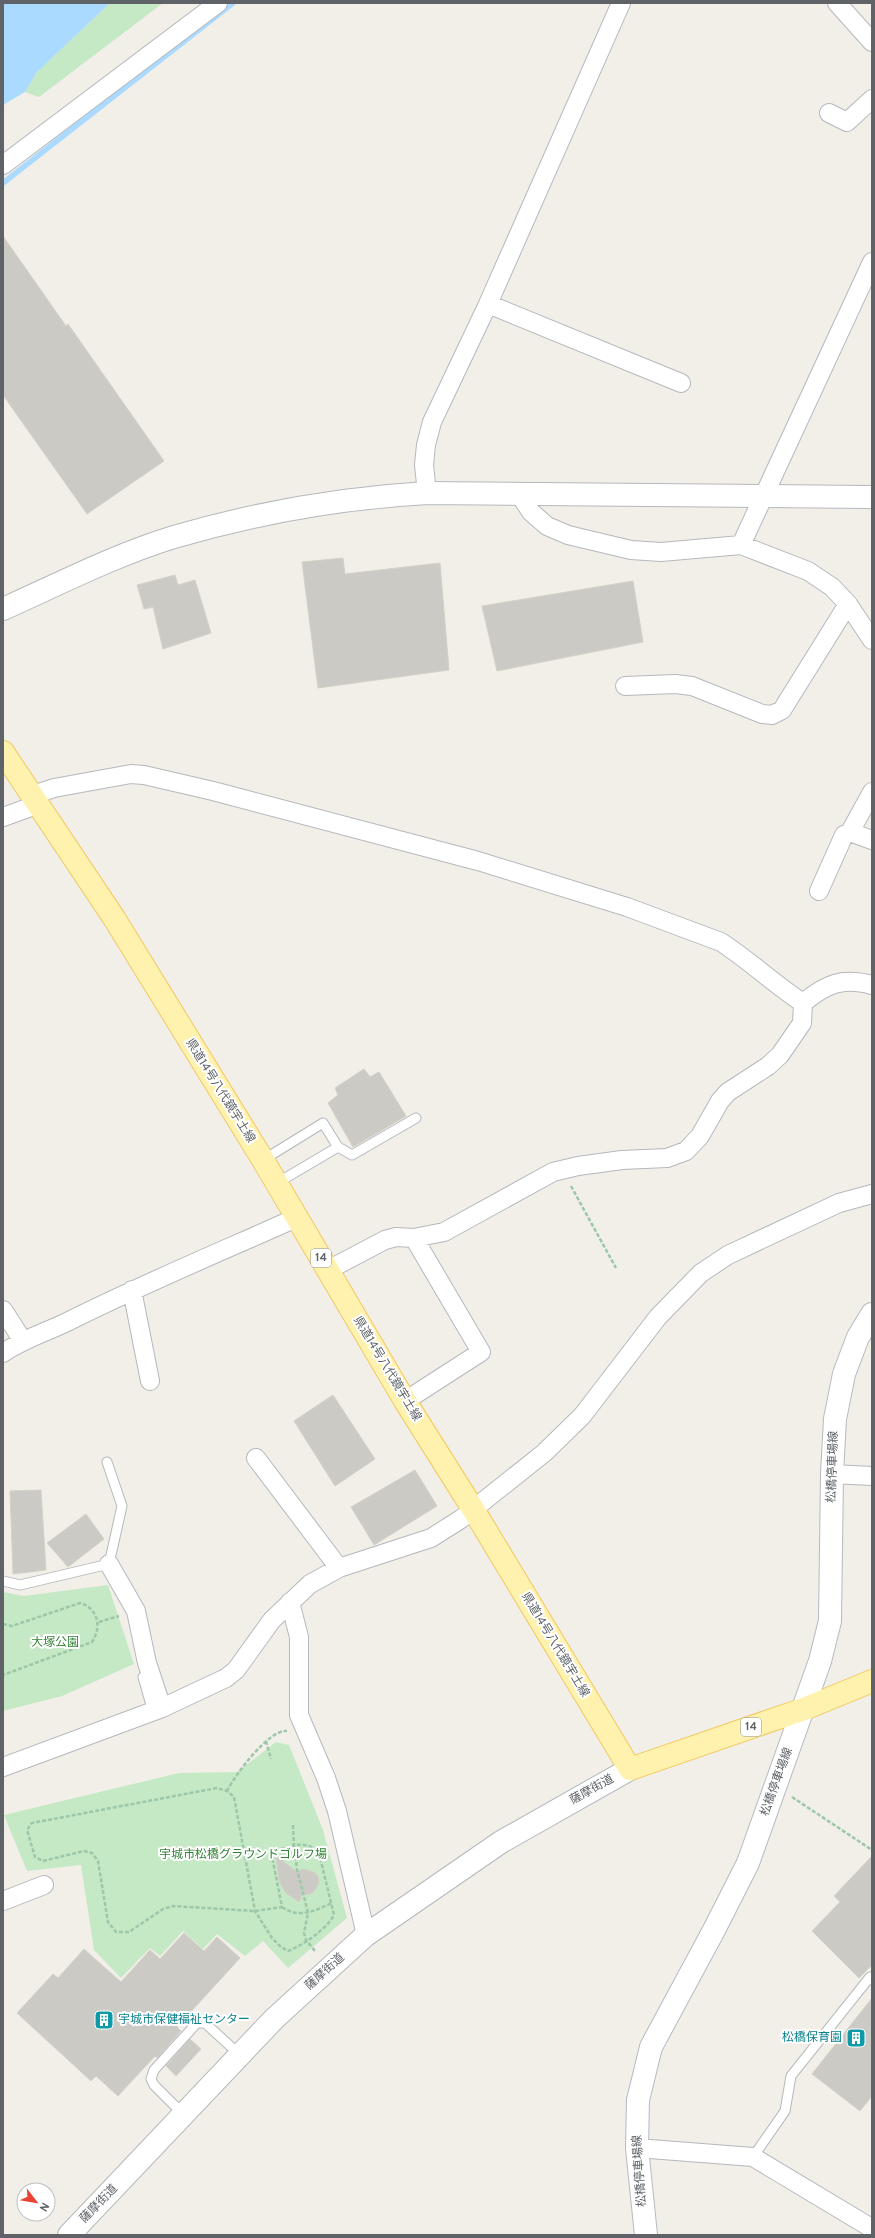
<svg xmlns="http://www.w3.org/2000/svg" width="875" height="2238" viewBox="0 0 875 2238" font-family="Overpass,'Noto Sans JP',sans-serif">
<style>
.green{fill:#c5e8c5}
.water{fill:#aadaff}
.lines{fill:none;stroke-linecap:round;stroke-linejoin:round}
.stream{stroke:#aadaff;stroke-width:5.5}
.building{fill:#cccac5;stroke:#d6d1c6}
.service-casing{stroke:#b5b8bc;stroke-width:11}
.minor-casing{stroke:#b5b8bc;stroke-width:20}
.tertiary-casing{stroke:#b5b8bc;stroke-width:24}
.secondary-casing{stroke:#b6babf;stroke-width:24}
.primary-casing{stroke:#f2c960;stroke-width:24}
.path{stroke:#9cc7a9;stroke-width:2.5;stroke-dasharray:4 2;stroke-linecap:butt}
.service{stroke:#fff;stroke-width:9}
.minor{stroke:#fff;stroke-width:18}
.tertiary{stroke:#fff;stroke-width:22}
.secondary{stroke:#fff;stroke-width:22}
.primary{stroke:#fff2af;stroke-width:22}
.labels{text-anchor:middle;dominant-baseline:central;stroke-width:4;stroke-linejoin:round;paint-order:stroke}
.shield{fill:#fff;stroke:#8f9295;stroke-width:1}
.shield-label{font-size:11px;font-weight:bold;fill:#5f6368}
.street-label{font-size:12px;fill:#5f6368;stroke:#fff}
.park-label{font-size:12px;fill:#348238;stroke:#fff}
.culture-label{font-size:12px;fill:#0d838f;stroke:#fff;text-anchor:start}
</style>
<rect width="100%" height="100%" fill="#f1efe8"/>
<!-- green -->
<path class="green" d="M110,3H163L39,97L25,92L37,72Z
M108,1585L134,1664L62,1696L3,1711V1592L24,1596Z
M276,1742L289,1745L323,1830L347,1918L288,1968L263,1941L245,1956L217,1934L203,1949L183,1931L160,1956L150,1948L121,1978L94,1950L81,1865L27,1871L4,1815L179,1773L237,1772Z"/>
<!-- water -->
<path class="water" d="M4,3H110L37,72L25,92L3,105Z"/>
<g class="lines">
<!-- stream -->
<path class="stream" d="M3,183L233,3"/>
</g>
<!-- building -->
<path class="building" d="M3,236L66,326L68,324L164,461L87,514L3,395Z
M343,558L345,574L440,563L449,670L318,688L302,562Z
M175,575L178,585L195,580L211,633L163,649L153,607L144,609L137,585Z
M633,581L643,642L497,671L482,606Z
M364,1069L370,1077L379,1072L406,1116L353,1147L328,1103L338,1095L335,1088Z
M333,1395L375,1459L335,1486L294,1421Z
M415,1470L437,1506L374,1545L351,1507Z
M41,1490L46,1570L13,1574L10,1491Z
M86,1514L104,1539L68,1567L47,1543Z
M276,1856L297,1872L303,1869L314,1872L318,1876L319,1883L316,1889L311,1894L302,1895L299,1902L286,1893L279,1881Z
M872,1856V1965L859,1978L812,1931L840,1902L834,1896Z
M184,1933L204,1951L217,1937L240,1958L177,2027L181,2031L157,2058L155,2056L118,2096L96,2076L91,2081L17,2013L53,1974L58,1978L84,1949L121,1982L150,1950L160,1959Z
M872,1998V2096L860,2111L812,2074Z
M190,2039L201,2049L176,2076L166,2066Z"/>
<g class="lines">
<defs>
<path id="service" d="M338,1147L352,1155L416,1118
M263,1160L323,1123L338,1147L277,1183
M3,1581L20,1585L109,1564L122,1506L107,1462
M143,1677L153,1712
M184,2115L154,2085L151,2079L154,2070L197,2023H205L240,2055
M753,2157L785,2111L791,2076L870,1977L872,1980"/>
<path id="minor" d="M837,3L872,42
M829,113L847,122L872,99
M3,165L218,3
M488,304L681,383
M427,493L424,465L426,445L432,422L488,304L621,3
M520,495L531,512L547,526L568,535L631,550L661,552L741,545L808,571L832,587L848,604L872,640
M741,545L872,262
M625,686L675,684L692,686L762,714L772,715L782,710L848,604
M33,795L54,788L131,774L144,775L213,791L478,861L627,907L721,942C750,961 774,984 803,1003
M3,817L39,804
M850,832L872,792
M819,891L844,835L850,832L872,840
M328,1270L385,1240L396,1237L414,1238L444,1232L553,1172L578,1166L622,1160L667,1158L686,1151L700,1136L720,1101L728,1092L768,1066L780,1055L802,1023L803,1003C826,984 842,977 872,985
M132,1290L150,1381
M3,1310L23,1341
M3,1353C23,1339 47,1332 69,1321C143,1284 220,1252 296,1218
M405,1401L481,1352L414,1238
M256,1458L339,1568
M832,1474L872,1476
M109,1564L136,1611L147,1663L162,1708
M290,1602L299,1637V1715L326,1778L337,1811L366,1935
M3,1767L162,1708L226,1678L236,1670L272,1620L310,1584L339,1568L431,1538L461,1519L544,1453L582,1416L658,1317L701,1273L728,1255L839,1203L872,1194
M3,1901L44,1885
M637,2148L753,2157L868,2226"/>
<path id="tertiary" d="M3,609C59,584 115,555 174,537C256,513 340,498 427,493L872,497
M69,2235L274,2019L366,1935L501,1842L630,1769"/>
<path id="secondary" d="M646,2235L637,2148L638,2100L651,2047L714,1930L748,1863L820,1661L830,1621L832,1474L835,1419L844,1374L858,1337L872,1314"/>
<path id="primary" d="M3,752L114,918L263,1160L405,1401L473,1509L630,1769L804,1709L872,1681"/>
</defs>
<!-- service casing -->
<use href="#service" class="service-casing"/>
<!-- minor casing -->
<use href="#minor" class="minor-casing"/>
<!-- tertiary casing -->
<use href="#tertiary" class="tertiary-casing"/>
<!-- secondary casing -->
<use href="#secondary" class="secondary-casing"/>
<!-- primary casing -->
<use href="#primary" class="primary-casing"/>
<!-- path -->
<path class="path" d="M571,1186L616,1268
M99,1622L119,1616
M3,1624L12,1626L80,1603C98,1608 102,1627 92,1642L3,1675
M266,1741L271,1759
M227,1791C235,1775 269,1729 287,1731
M792,1797L872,1850
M293,1825L294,1845L278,1850L272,1857L282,1907L255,1911L173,1906L163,1909L129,1932H116L108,1922L98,1861L92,1853L84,1851L43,1861L35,1857L27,1830L32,1823L217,1788L227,1791L234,1797L255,1911L272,1938L281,1947L288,1951C303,1945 327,1929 334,1915L319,1853C312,1845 304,1844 294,1845L297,1869L308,1913L304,1933L306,1940L315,1951
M282,1907C299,1919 314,1911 332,1903"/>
<!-- service -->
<use href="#service" class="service"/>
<!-- minor -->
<use href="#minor" class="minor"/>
<!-- tertiary -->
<use href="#tertiary" class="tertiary"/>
<!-- secondary -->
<use href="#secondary" class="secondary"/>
<!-- primary -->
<use href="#primary" class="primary"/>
</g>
<!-- icons -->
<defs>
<symbol id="building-square" viewBox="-11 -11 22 22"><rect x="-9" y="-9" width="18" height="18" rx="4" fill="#0f9aa8" stroke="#fff"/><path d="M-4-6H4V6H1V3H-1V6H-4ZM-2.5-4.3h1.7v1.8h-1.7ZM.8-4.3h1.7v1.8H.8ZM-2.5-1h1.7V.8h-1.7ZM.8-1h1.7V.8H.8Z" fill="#fff"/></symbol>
</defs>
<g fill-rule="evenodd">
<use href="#building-square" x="93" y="2009" width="22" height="22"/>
<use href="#building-square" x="845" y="2027" width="22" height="22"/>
</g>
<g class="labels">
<!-- shield labels -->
<g class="shield">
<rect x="311" y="1249" width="20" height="18" rx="3"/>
<rect x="741" y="1718" width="20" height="18" rx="3"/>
</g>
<g class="shield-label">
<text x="321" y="1258">14</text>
<text x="751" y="1727">14</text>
</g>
<!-- street labels -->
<g class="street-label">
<text transform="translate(220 1091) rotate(58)">県道14号八代鏡宇土線</text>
<text transform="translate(387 1369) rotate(59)">県道14号八代鏡宇土線</text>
<text transform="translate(833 1467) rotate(-88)">松橋停車場線</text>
<text transform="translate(555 1645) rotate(59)">県道14号八代鏡宇土線</text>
<text transform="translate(777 1782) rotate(-70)">松橋停車場線</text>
<text transform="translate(592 1790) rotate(-29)">薩摩街道</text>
<text transform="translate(325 1972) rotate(-42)">薩摩街道</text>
<text transform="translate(640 2171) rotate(-94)">松橋停車場線</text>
<text transform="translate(99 2204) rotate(-46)">薩摩街道</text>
</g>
<!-- park labels -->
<g class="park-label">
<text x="55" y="1643">大塚公園</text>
<text x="243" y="1855">宇城市松橋グラウンドゴルフ場</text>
</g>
<!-- culture labels -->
<g class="culture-label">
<text x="118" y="2020">宇城市保健福祉センター</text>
<text x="842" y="2038" text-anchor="end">松橋保育園</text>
</g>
</g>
<!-- border -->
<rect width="875" height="2238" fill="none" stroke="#5f6368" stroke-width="8"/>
<!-- north arrow -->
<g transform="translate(36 2202) rotate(121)"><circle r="19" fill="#ffffff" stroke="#bfc1c3"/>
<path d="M0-3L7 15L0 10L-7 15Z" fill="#ea4335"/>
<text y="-6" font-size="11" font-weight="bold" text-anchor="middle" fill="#5f6368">N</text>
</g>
</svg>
